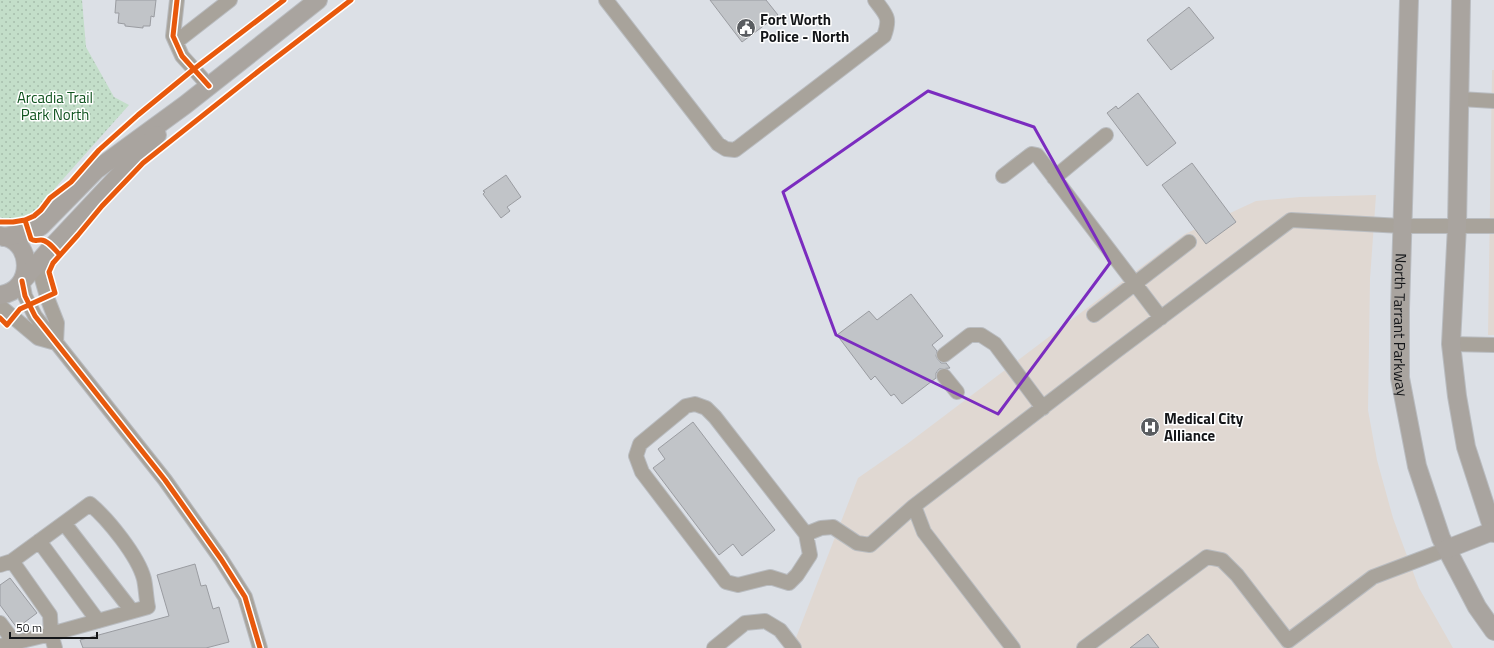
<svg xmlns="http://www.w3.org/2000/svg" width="1494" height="648" viewBox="0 0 1494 648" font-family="'Titillium Web',sans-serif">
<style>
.medical{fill:#e0d8d2}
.green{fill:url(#green-dots)}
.building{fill:#c1c4c8;stroke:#9a9ca1}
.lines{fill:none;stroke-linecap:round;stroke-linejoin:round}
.minor-casing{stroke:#b9bcc0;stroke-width:16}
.major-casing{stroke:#b9bcc0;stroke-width:20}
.minor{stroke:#a8a39b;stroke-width:14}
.major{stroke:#a9a49f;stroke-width:18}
.cycleway-casing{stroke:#fff;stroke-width:8}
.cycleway{stroke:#e8590c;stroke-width:5}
.marked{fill:none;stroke:#7b2cbf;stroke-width:3;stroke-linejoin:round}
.labels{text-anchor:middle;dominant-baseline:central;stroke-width:3;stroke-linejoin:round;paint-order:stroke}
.poi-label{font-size:15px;font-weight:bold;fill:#141619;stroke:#fff;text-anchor:start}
.park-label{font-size:15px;fill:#10531f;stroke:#fff}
.street-label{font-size:15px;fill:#141619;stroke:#fff}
</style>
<defs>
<pattern id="green-dots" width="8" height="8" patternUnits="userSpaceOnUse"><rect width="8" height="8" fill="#c3dec9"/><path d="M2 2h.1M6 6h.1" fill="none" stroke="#a7beac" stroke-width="1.8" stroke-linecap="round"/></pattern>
</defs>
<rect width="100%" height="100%" fill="#dce0e6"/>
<!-- medical -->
<path class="medical" d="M1492,70H1494V335H1488Z
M1376,195L1370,279L1368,410L1377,460L1393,518L1419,588L1453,648H792L858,478L907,444L1185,234L1256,201L1300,197Z"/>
<!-- green -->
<path class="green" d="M0,0H82L86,47L114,97L129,105L56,187L39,209L24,217L10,220L0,217Z"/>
<!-- building -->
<path class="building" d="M116,0H156L154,17L151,16L150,26H143V28L125,26V24L118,23L119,13H115Z
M710,0H766L778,15L742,42Z
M1189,7L1214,38L1171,70L1147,40Z
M1138,93L1176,143L1147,166L1107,113L1116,106L1118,109Z
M1192,163L1236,222L1206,244L1162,185Z
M506,175L521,197L507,207L510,211L501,218L483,194L485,192L483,191Z
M911,294L943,336L932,345L937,351L936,356L938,360L941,363H946L950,368L939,369L936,373V378L902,404L894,394L891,396L875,376L871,380L837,335L869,311L877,320Z
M693,422L775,530L742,556L733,544L719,555L653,468L665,459L658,449Z
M195,564L201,586L206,585L213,609L219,607L229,642L206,648H83L80,640L169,616L157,575Z
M10,578L37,613L17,628L0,605V585Z
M1148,634L1159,648H1130Z"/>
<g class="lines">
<defs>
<path id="minor" d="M177,0L173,36L182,56L209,86
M606,0L718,144L726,149L735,150L884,36C891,17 886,15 875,0
M176,42L230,0
M1460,99L1494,101
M1003,176L1029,156L1032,154L1037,155L1161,318
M1054,178L1106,135
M41,260L42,279L48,300L57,323L56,343
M22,281L25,296L35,316L165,480L221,559L245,597L260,648
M0,306L38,338L56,343
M1094,315L1189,242
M1451,344L1494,345
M944,355L970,335H981L995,344L1043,408
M944,376L957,392
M695,404L706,408L715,417L806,534L810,555L797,575L789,583L770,577L738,585L726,582L642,472L636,456L640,444L686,406Z
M914,506L924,532L1013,648
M64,523L132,611
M806,534L821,528L833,527L857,543L870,545L914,506L1115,352L1291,220L1402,226H1494
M39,541L98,621
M12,561L50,615L51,634L55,648
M0,565L12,561L90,504C108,519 138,556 144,579C146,588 146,598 148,607L51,634L0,646
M0,623L15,643
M714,648L745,623L765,621L780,630L794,648
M1084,648L1207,557L1222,560L1237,575L1288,641L1373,577L1447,549"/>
<g id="major">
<path id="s1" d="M1409,0L1400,309V378L1417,466L1441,538L1477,607L1494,631"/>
<path d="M1461,0L1457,226L1451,344L1457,396L1466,447L1494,533"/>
<path d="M0,236C34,239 35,291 0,295"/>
<path d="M4,237L31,232L41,226L96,170L185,105L318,0"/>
<path d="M23,280L51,248L157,135"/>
<path d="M1447,549L1493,531"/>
</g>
</defs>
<!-- minor casing -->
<use href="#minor" class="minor-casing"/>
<!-- major casing -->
<use href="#major" class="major-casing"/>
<!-- minor -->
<use href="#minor" class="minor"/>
<!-- major -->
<use href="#major" class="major"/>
<defs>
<path id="cycleway" d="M177,0L173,36L182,56L209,86
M25,220L31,239C35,242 36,240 41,240C48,240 55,250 60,255
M0,222H13L25,220L34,216L41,210L50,198L71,182L99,150L138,115L194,69L284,0
M22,281L25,296L35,316L165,480L221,559L245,597L260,648
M0,318L7,325L20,309L55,293L49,272L53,263L78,235L102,206L143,163L260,70L351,0"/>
</defs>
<!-- cycleway casing -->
<use href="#cycleway" class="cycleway-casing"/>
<!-- cycleway -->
<use href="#cycleway" class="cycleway"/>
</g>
<!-- marked area -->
<path class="marked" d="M928,91L1034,127L1110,263L998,414L836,335L783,192Z"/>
<!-- icons -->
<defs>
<symbol id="civic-disc" viewBox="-11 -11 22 22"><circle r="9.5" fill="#5a5d61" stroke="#fff"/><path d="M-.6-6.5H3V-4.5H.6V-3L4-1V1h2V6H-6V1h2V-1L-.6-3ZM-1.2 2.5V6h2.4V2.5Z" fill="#fff"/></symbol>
<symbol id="hospital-disc" viewBox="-11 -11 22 22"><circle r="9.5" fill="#5a5d61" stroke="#fff"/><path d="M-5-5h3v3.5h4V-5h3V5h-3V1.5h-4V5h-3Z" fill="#fff"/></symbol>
</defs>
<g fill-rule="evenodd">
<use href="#civic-disc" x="735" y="17" width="22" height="22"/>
<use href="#hospital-disc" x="1139" y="416" width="22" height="22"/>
</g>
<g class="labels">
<!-- poi labels -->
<g class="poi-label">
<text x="760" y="19">Fort Worth<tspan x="760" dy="17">Police - North</tspan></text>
<text x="1164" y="418">Medical City<tspan x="1164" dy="17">Alliance</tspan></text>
</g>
<!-- park labels -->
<g class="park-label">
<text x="55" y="97">Arcadia Trail<tspan x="55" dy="17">Park North</tspan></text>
</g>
<!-- street labels -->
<g class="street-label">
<text stroke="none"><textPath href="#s1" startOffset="325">North Tarrant Parkway</textPath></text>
</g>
</g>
<!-- scale -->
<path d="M10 632v6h87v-6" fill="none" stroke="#141619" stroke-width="2"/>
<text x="16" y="632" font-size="12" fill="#141619" stroke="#ffffff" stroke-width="3" paint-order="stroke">50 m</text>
</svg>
